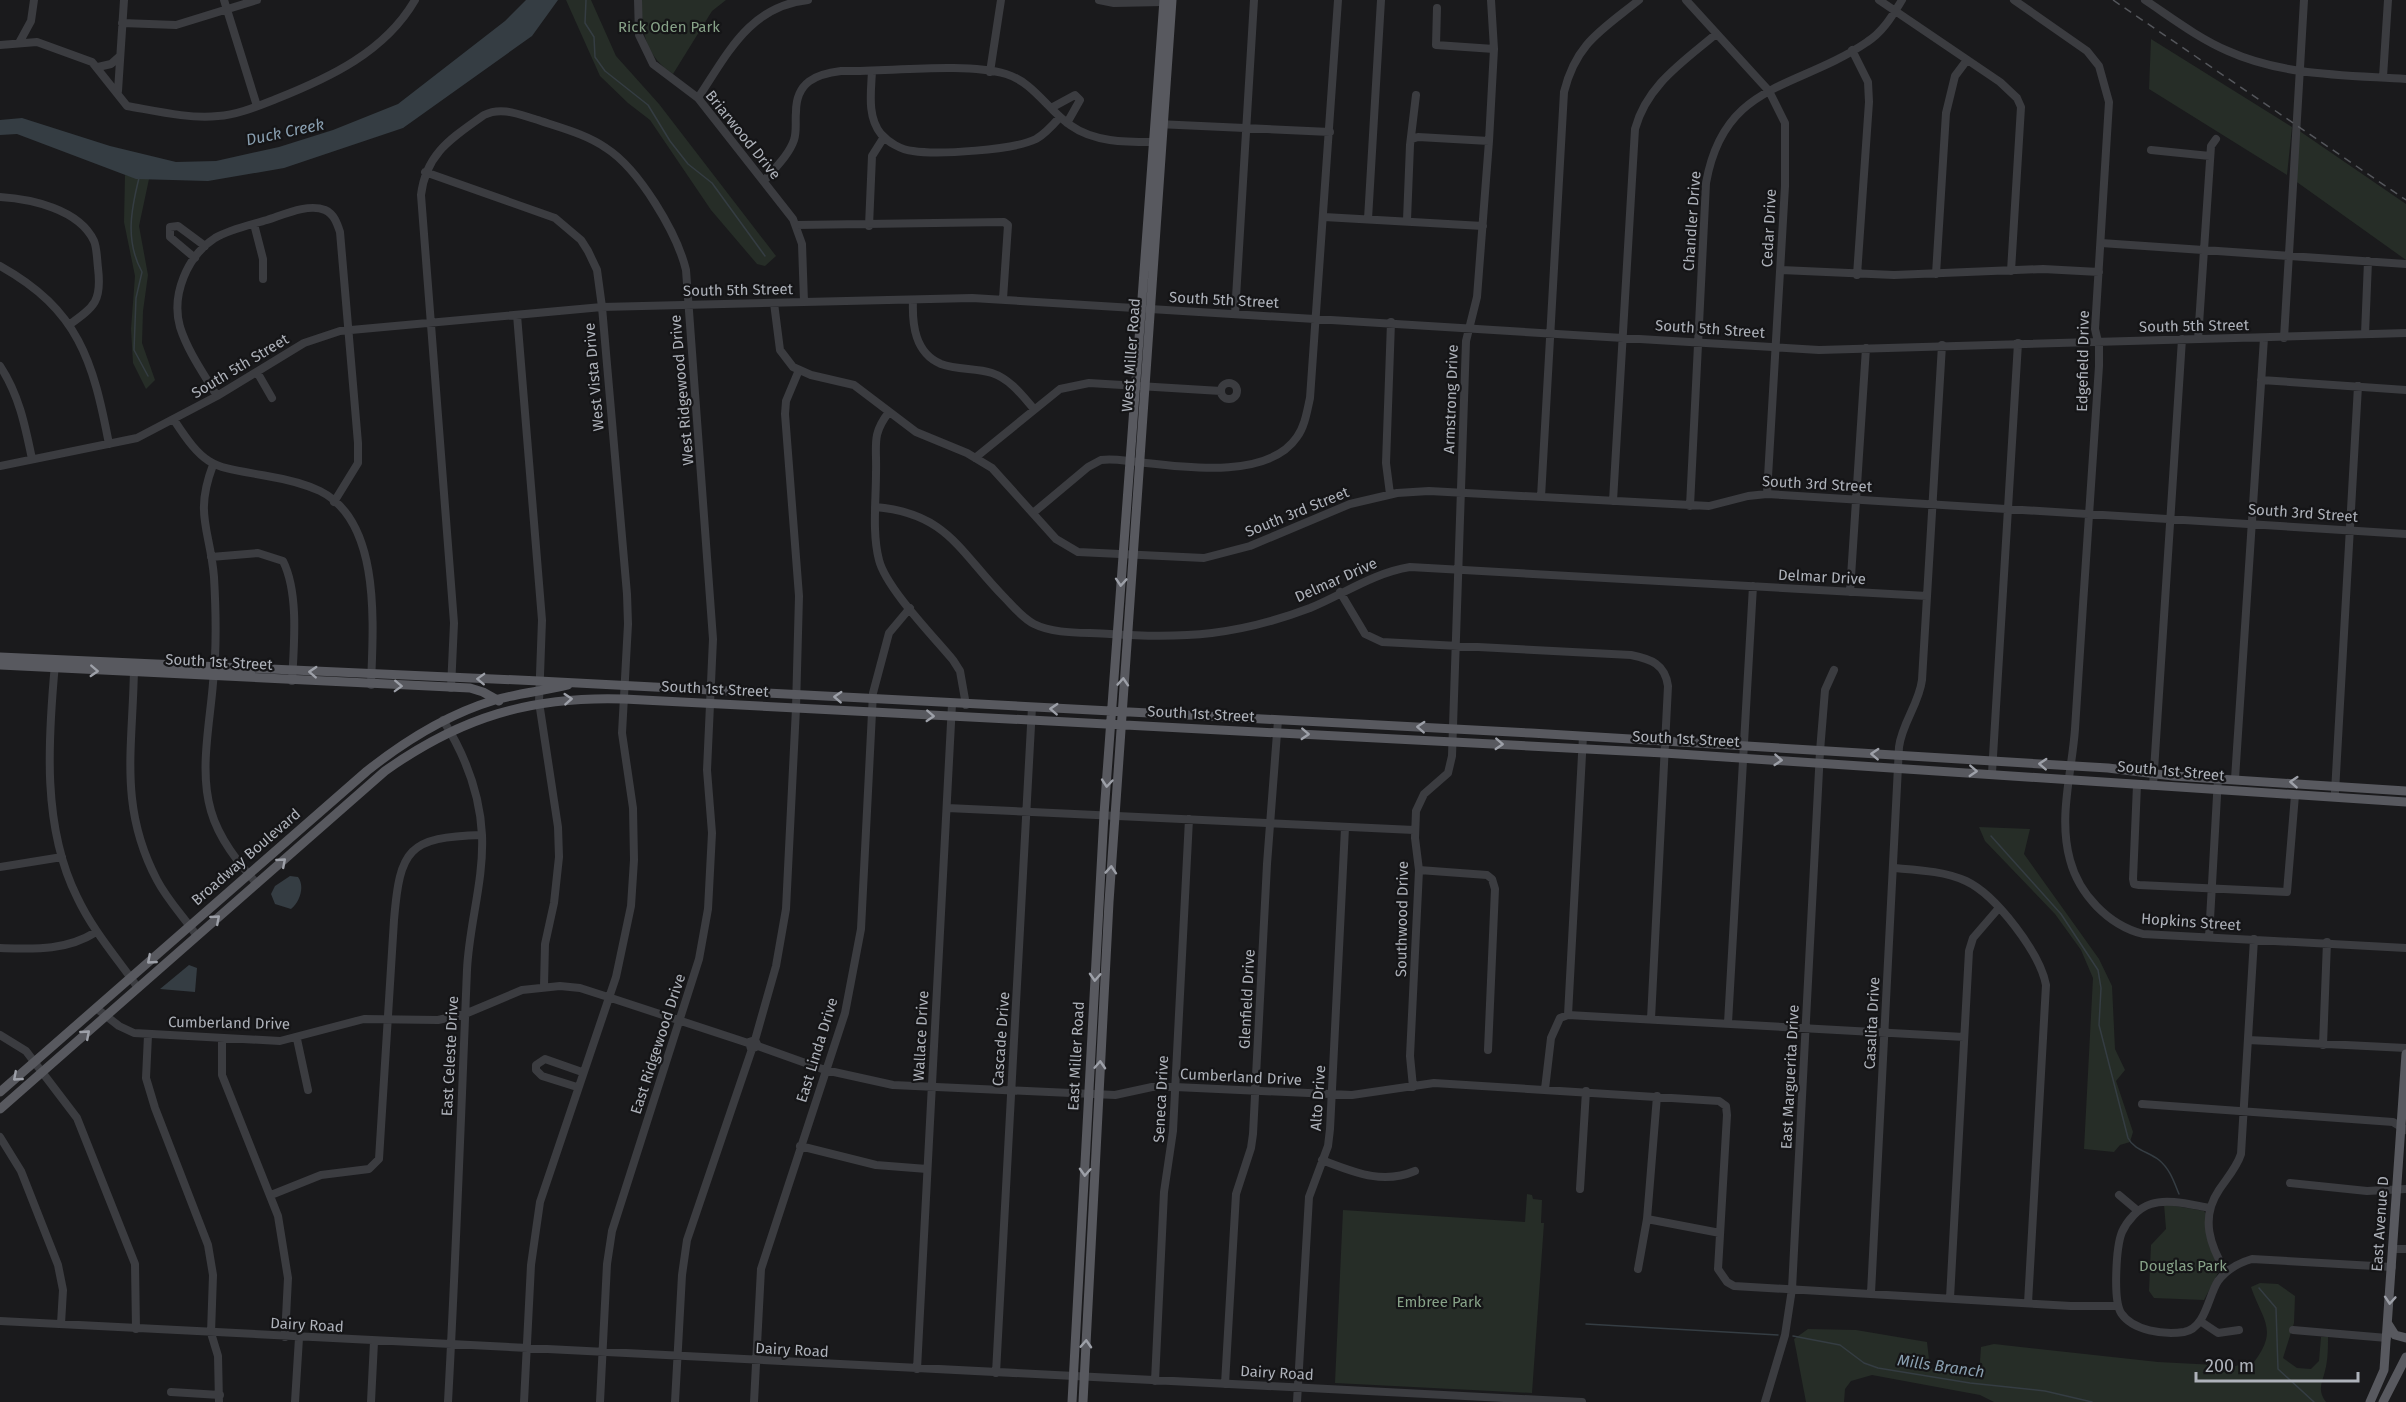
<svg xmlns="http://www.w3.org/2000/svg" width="2406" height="1402" viewBox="0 0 2406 1402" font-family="'Fira Sans',sans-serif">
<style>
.green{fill:#262d27}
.water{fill:#353d43}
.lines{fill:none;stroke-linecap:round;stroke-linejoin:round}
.stream{stroke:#353d43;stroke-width:1.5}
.minor{stroke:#3b3c40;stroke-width:8}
.major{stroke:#58595f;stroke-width:9}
.rail{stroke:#54565b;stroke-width:1.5;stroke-dasharray:8 6;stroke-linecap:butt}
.oneway{stroke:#9da0a8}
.labels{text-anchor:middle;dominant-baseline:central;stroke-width:4.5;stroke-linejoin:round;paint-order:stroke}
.park-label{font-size:15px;fill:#87a288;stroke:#151517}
.street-label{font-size:15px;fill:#aeb2ba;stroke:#151517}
.water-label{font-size:16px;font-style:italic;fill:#899fb0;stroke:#151517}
</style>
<rect width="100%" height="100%" fill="#1a1a1c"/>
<!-- green -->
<path class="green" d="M566,0H591L616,56L659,104L776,256L765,266L757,264L711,210L650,120L628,103L600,76Z
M642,0H726L712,11L673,74C645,56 641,31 642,0Z
M2151,39L2292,127L2287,175L2149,89Z
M2298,130L2406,204V260L2294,180Z
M125,175L149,179L139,226L148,275L143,311L142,343L155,380L146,389L133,363L131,329L135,276L124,222Z
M1979,827L2030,829L2024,854L2099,959L2112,986L2115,1049L2125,1070L2116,1081L2133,1132L2130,1142L2120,1145L2114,1152L2084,1149L2093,978L2081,950L2055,914L1985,841Z
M1527,1194L1532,1195L1533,1199L1542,1200L1541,1223H1544L1532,1393L1335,1383L1343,1210L1525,1222Z
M2164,1204L2204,1211L2206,1214L2210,1248L2220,1269L2204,1300L2154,1298L2149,1291L2151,1245L2166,1229Z
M2260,1283L2278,1284L2295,1296L2294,1323L2283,1358L2297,1368L2311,1369L2319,1361L2321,1337H2328C2328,1348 2328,1360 2325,1371C2322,1383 2317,1390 2326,1402H1994L1980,1395L1872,1375L1851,1381L1845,1389L1844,1402H1806L1794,1339L1808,1329L1856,1330L1927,1342L1930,1368L1979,1377L1981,1347L1994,1344L2158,1362L2235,1366L2254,1362C2279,1329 2262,1320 2251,1287Z"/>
<!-- water -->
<path class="water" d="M526,0H558L532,36L403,128L284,168L208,181L136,179L17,134L0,135V120L22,118L110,146L176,162L216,161L279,147L333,130L398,104L505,21Z
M290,876L298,877C305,886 300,902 291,909L275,904L271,894L275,886Z
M189,965L197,968L195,992L160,989Z"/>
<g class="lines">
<!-- stream -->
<path class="stream" d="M586,0L585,23L594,37L595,57L605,71L648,105L670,141L688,164L712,183L765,256
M139,178C131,210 125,241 142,272L136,298L134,350L148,376
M1991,836L2061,914L2098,970L2101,988L2099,1025L2128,1138C2134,1150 2149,1152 2159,1160C2170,1169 2174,1182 2179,1194
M2259,1288L2276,1308L2278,1369L2314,1402
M1586,1324L1778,1335
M1793,1336L1840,1345L1864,1363L1878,1368L1970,1383L2045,1391L2092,1402"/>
<!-- minor -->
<path class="minor" d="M224,0L257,106
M638,0L639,35L653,64L698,98L793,219L802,244L804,302
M1099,0L1114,3L1163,2
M1686,0L1769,91L1785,123V186L1767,494
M1879,0L2000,82L2017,98L2021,107L2011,271
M2014,0L2087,51L2099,66L2109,102L2095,329L2099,346V366C2090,487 2083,608 2075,729C2072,772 2058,817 2070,860C2079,894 2108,925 2143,934L2406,948
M2145,0C2172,18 2198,38 2228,51C2283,76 2347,75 2406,79
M1437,8L1436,45L1494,49
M122,23L176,25L257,0
M19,43L31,21L34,0
M0,45L37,42L92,62L127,106C156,111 189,119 218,116C237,115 258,106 276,99C329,78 385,52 415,0
M1852,50L1868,82L1869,102L1857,275
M98,67L111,64L120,56
M872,71C871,92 867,117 881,134C888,142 901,150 913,151C938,155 1014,150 1036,139C1045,134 1053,125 1060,117
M990,72L1001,0
M2383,77L2388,0
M118,91L124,0
M698,98C727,55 749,6 808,0
M1051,108L1075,95L1080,100L1067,123
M1157,124L1330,132
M1412,139L1418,137L1489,141
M2151,150L2210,156
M425,172L555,218L581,240L588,251L597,270L602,307L627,594L628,624L622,733L633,808L634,860L631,906L616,977L540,1202L531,1265L524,1402
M764,181C774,169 789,155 794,140C797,131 795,121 796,112C796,82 816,74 841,71C887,72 964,62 1006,74C1033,82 1048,110 1070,125C1095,143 1128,142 1158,142
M0,197C31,199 79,209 94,241C97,248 97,260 98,268C102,301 95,306 69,325
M1324,217L1483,226
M1368,219L1381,0
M1407,220L1410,145L1416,95
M254,224L263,259V279
M796,225L1004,222L1008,225L1003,299
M869,226L872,156L884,137
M2101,243L2406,264
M195,258L170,237V227L178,226L205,246
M0,266C79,310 93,361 109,444
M1781,270L1894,275L2043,269L2099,272
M1936,274L1946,113L1955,76L1967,60
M913,300C912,325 915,353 941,364C957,370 976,368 992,373C1010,379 1022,395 1034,409
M774,303L780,350L793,367L811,375L854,385L916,432L967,453L992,468L1056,539L1078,552L1204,558L1250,546L1350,504L1397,493L1429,491L1709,506L1748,496L1767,494L2406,534
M1235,314L1254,0
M517,315L542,620L539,702L558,827L559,857L554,903L545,944L544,986
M2365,334L2368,261
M2284,338L2304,0
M2198,339L2211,146L2216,139
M0,366C19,395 25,425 32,459
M257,372L272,398
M2261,380L2406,390
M1221 391a8 8 0 1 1 16 0a8 8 0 1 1-16 0Z
M217,396C204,374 188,352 180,327C171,295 187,256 215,238C230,229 250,225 267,220C283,215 308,203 325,210C334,214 337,223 340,232L358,443V463L334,502
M889,412C871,435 877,445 876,473C876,501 872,533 879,560C886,588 934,637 953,660L960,671L966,705
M174,420C206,469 212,466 267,476C285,479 303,483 320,491C382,522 373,627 371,685
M975,458L1060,389L1089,383L1221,391
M213,465C194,515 210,529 214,577C216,612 217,648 213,683C210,723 199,771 211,811C219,839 238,862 257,884
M0,466L137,438L217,396L304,343L340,331L602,307L972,298L1819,350L2406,333
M1390,494L1386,463L1391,322
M1541,497L1564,92C1576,43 1602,30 1639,0
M1613,501L1635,129C1647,85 1683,62 1716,34
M1690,506L1706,183C1724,81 1797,90 1867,42C1883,32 1892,16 1902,0
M875,507C947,513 959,551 1004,597C1013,606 1022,618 1034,624C1056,635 1086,632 1110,634C1186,639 1239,635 1310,608C1344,594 1373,573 1410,567L1927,596
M1033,513L1088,467L1101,460C1114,458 1125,461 1138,462C1182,467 1268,480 1297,437C1305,426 1307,411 1310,398L1338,0
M211,557L258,553L283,561C299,593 294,645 292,681
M1340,592L1365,634L1382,642L1631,655C1651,659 1665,664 1668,686L1651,1019
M1850,592L1866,348
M55,664C48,740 42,827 77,897C93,931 117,958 138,988
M134,668C133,747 118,806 157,880C168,901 184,917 197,936
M451,688L454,623L421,195C426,153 452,138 484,115C502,106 520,115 538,120C561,128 586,134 606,148C639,169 677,233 686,270L713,639L707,770L712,833L708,909L699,959L612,1231L607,1264L600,1402
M443,720C465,755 480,794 482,835C484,881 469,925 467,970C461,1114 456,1258 448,1402
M1992,773L2018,343
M2235,779L2264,338
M2137,785L2133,879L2134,884L2139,885L2287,892L2295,795
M2153,786L2182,339
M2335,792L2358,386
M947,808L1414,830
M0,867L62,857
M1894,868C1918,870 1944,871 1966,881C1996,895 2040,953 2046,985L2028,1303
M1419,870L1487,875L1492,879L1495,889L1488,1050
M2209,937L2218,778
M0,948C34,949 66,951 96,932
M96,1008L119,1026L134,1033L280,1041L364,1019L438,1020L465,1014L522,990L560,986L580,988L608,997L748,1043
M1568,1015L1583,736
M1728,1023L1753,586
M0,1035L26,1051L77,1118L135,1264L136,1329
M148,1035L146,1078L155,1108L208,1245L213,1275L211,1333L218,1356L219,1402
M222,1039V1075L278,1216L288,1278L285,1337
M297,1039L308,1090
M755,1040L749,1042L751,1049L758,1046L755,1040L776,966L786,909L796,708L799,596L785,414L786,401L799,370
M2248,1040L2406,1048
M2323,1045L2327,942
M758,1046L825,1070L893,1085L1115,1095L1152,1087H1175L1352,1095L1434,1083L1719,1101L1726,1106L1727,1115L1718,1269L1727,1282L1734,1286L2071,1306H2117
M577,1087L542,1076L536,1070V1065L545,1059L582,1072
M1413,1087L1410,1056L1419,870L1415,838L1416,811L1424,794L1448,773L1452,756L1466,341L1477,297L1489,141L1494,49L1491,0
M1545,1089L1551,1038L1560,1018L1568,1015L1964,1037
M2142,1104L2393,1122L2406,1130
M0,1137L21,1171L58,1265L63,1290L61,1324
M800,1146L876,1165L927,1169
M1322,1160C1354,1172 1382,1185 1415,1171
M2290,1183L2367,1191L2406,1189
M1580,1189L1586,1091
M271,1195L321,1175L369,1169L379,1159L394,920C400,849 408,837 482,835
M2119,1195L2138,1211
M2210,1208C2192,1205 2168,1198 2151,1204C2138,1208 2127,1221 2122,1232C2116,1247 2113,1300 2121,1313C2133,1331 2164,1335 2184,1332C2206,1328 2208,1296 2218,1281C2227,1269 2238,1263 2252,1259L2392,1267
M1647,1219L1720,1233
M2394,1249H2406
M1638,1269L1647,1219L1657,1096
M2226,1272C2210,1246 2200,1218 2219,1190C2227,1178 2237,1167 2241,1154L2254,939
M1871,1293L1899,747C1902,723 1919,704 1922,680L1942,345
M1950,1298L1969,951L1973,938L1998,909
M0,1321L1582,1402
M2200,1321L2218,1333L2239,1330
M2293,1330L2387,1338
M917,1369L952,704
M996,1373L1032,707
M1155,1381L1164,1192L1173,1131L1189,819
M1225,1384L1236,1194L1251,1148L1253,1134L1267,864L1278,720
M171,1392L220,1395
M295,1402L299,1338
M371,1402L374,1342
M675,1402L682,1275L687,1240L752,1049
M754,1402L761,1269L845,1013L861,929L873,693L889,633L910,608
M1297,1402L1309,1197L1328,1146L1330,1129L1345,828
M1765,1402L1785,1335L1792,1289L1820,751L1825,690L1834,670"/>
<!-- major -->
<path class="major" d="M0,657L539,681L1531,733L2108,768L2173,776L2406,791
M0,665L470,688L483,692L499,701
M0,1092L367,771C406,740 448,714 495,700C519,693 544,691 568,685
M0,1109L385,771C461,717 531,696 624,699L1664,753L2406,802
M2388,1324L2395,1335L2406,1338
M1072,1402L1104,814L1164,0
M1083,1402L1109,902L1172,0
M2370,1402L2384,1370L2406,1054
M2383,1402L2406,1357"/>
<!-- rail -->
<path class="rail" d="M2113,0L2406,200"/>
</g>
<!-- one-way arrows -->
<defs><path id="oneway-chevron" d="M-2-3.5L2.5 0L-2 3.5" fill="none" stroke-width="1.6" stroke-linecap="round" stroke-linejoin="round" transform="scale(1.5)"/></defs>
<g class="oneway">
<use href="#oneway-chevron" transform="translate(1121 582) rotate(94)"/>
<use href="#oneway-chevron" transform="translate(94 671) rotate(3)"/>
<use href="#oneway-chevron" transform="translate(313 672) rotate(-177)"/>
<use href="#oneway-chevron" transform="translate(481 679) rotate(-178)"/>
<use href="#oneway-chevron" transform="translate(1123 682) rotate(-86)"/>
<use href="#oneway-chevron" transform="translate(398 686) rotate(2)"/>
<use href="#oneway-chevron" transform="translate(838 697) rotate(-177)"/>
<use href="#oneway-chevron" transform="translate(568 699) rotate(-4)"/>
<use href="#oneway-chevron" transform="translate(1054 709) rotate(-177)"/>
<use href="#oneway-chevron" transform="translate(930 716) rotate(3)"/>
<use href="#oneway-chevron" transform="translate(1421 727) rotate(-177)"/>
<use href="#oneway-chevron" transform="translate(1305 734) rotate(3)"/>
<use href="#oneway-chevron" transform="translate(1499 744) rotate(3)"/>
<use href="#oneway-chevron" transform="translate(1875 754) rotate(-177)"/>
<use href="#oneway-chevron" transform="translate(1778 760) rotate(4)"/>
<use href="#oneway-chevron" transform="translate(2043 764) rotate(-177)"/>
<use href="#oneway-chevron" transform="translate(1973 771) rotate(3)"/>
<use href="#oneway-chevron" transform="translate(2294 782) rotate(-176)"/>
<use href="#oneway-chevron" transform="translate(1107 783) rotate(95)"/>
<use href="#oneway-chevron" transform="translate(282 862) rotate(-41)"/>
<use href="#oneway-chevron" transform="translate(1111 870) rotate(-86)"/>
<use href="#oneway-chevron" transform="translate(216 919) rotate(-41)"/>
<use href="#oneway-chevron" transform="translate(151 960) rotate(139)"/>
<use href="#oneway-chevron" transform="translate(1095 977) rotate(93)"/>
<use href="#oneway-chevron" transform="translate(86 1034) rotate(-41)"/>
<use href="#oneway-chevron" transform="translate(1100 1065) rotate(-87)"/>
<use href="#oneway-chevron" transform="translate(17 1077) rotate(139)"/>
<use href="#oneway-chevron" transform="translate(1085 1172) rotate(93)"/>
<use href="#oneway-chevron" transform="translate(2390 1300) rotate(94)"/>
<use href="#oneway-chevron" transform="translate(1086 1344) rotate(-87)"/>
</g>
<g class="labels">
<!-- park labels -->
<g class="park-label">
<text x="669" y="27">Rick Oden Park</text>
<text x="2183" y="1266">Douglas Park</text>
<text x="1439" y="1302">Embree Park</text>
</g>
<!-- street labels -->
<g class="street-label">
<text transform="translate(743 135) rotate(51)">Briarwood Drive</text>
<text transform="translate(1692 221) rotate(-86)">Chandler Drive</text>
<text transform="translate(1769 228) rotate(-87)">Cedar Drive</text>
<text transform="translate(738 290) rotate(-1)">South 5th Street</text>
<text transform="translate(1224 300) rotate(3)">South 5th Street</text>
<text transform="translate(2194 326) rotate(-1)">South 5th Street</text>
<text transform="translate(1710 329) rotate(4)">South 5th Street</text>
<text transform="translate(1131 355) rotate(-86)">West Miller Road</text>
<text transform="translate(2083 361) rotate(-89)">Edgefield Drive</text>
<text transform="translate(240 366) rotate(-31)">South 5th Street</text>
<text transform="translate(594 377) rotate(-95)">West Vista Drive</text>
<text transform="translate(682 390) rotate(-95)">West Ridgewood Drive</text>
<text transform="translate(1451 399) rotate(-88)">Armstrong Drive</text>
<text transform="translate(1817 484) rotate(3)">South 3rd Street</text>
<text transform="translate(1297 512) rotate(-22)">South 3rd Street</text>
<text transform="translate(2303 513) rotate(4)">South 3rd Street</text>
<text transform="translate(1822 577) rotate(3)">Delmar Drive</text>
<text transform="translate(1336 580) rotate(-24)">Delmar Drive</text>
<text transform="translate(219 662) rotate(3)">South 1st Street</text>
<text transform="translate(715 689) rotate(3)">South 1st Street</text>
<text transform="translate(1201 714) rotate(3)">South 1st Street</text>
<text transform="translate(1686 739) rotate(3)">South 1st Street</text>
<text transform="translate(2171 771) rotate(5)">South 1st Street</text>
<text transform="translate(246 857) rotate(-41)">Broadway Boulevard</text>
<text transform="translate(1402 919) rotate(-89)">Southwood Drive</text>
<text transform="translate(2191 922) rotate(4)">Hopkins Street</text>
<text transform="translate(1247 999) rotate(-87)">Glenfield Drive</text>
<text transform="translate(229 1023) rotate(1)">Cumberland Drive</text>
<text transform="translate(1872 1023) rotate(-87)">Casalita Drive</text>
<text transform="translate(921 1036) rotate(-87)">Wallace Drive</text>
<text transform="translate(1001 1039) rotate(-86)">Cascade Drive</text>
<text transform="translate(658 1044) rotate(-72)">East Ridgewood Drive</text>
<text transform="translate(817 1050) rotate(-73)">East Linda Drive</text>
<text transform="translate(450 1056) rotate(-87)">East Celeste Drive</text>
<text transform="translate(1076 1056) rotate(-87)">East Miller Road</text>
<text transform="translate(1241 1077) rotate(3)">Cumberland Drive</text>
<text transform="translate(1790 1077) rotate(-87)">East Marguerita Drive</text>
<text transform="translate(1318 1098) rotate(-86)">Alto Drive</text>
<text transform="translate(1161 1099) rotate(-87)">Seneca Drive</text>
<text transform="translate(2380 1224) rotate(-86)">East Avenue D</text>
<text transform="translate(307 1325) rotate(3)">Dairy Road</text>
<text transform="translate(792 1350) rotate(3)">Dairy Road</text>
<text transform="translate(1277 1373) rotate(3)">Dairy Road</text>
</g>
<!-- water labels -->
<g class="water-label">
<text transform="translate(285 132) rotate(-12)">Duck Creek</text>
<text transform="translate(1941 1366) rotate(8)">Mills Branch</text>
</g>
</g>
<!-- scale -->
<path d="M2196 1372v9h162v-9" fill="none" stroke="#aeb2ba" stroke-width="3"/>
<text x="2205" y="1372" font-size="18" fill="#aeb2ba" stroke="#151517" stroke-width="4.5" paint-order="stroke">200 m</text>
</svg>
